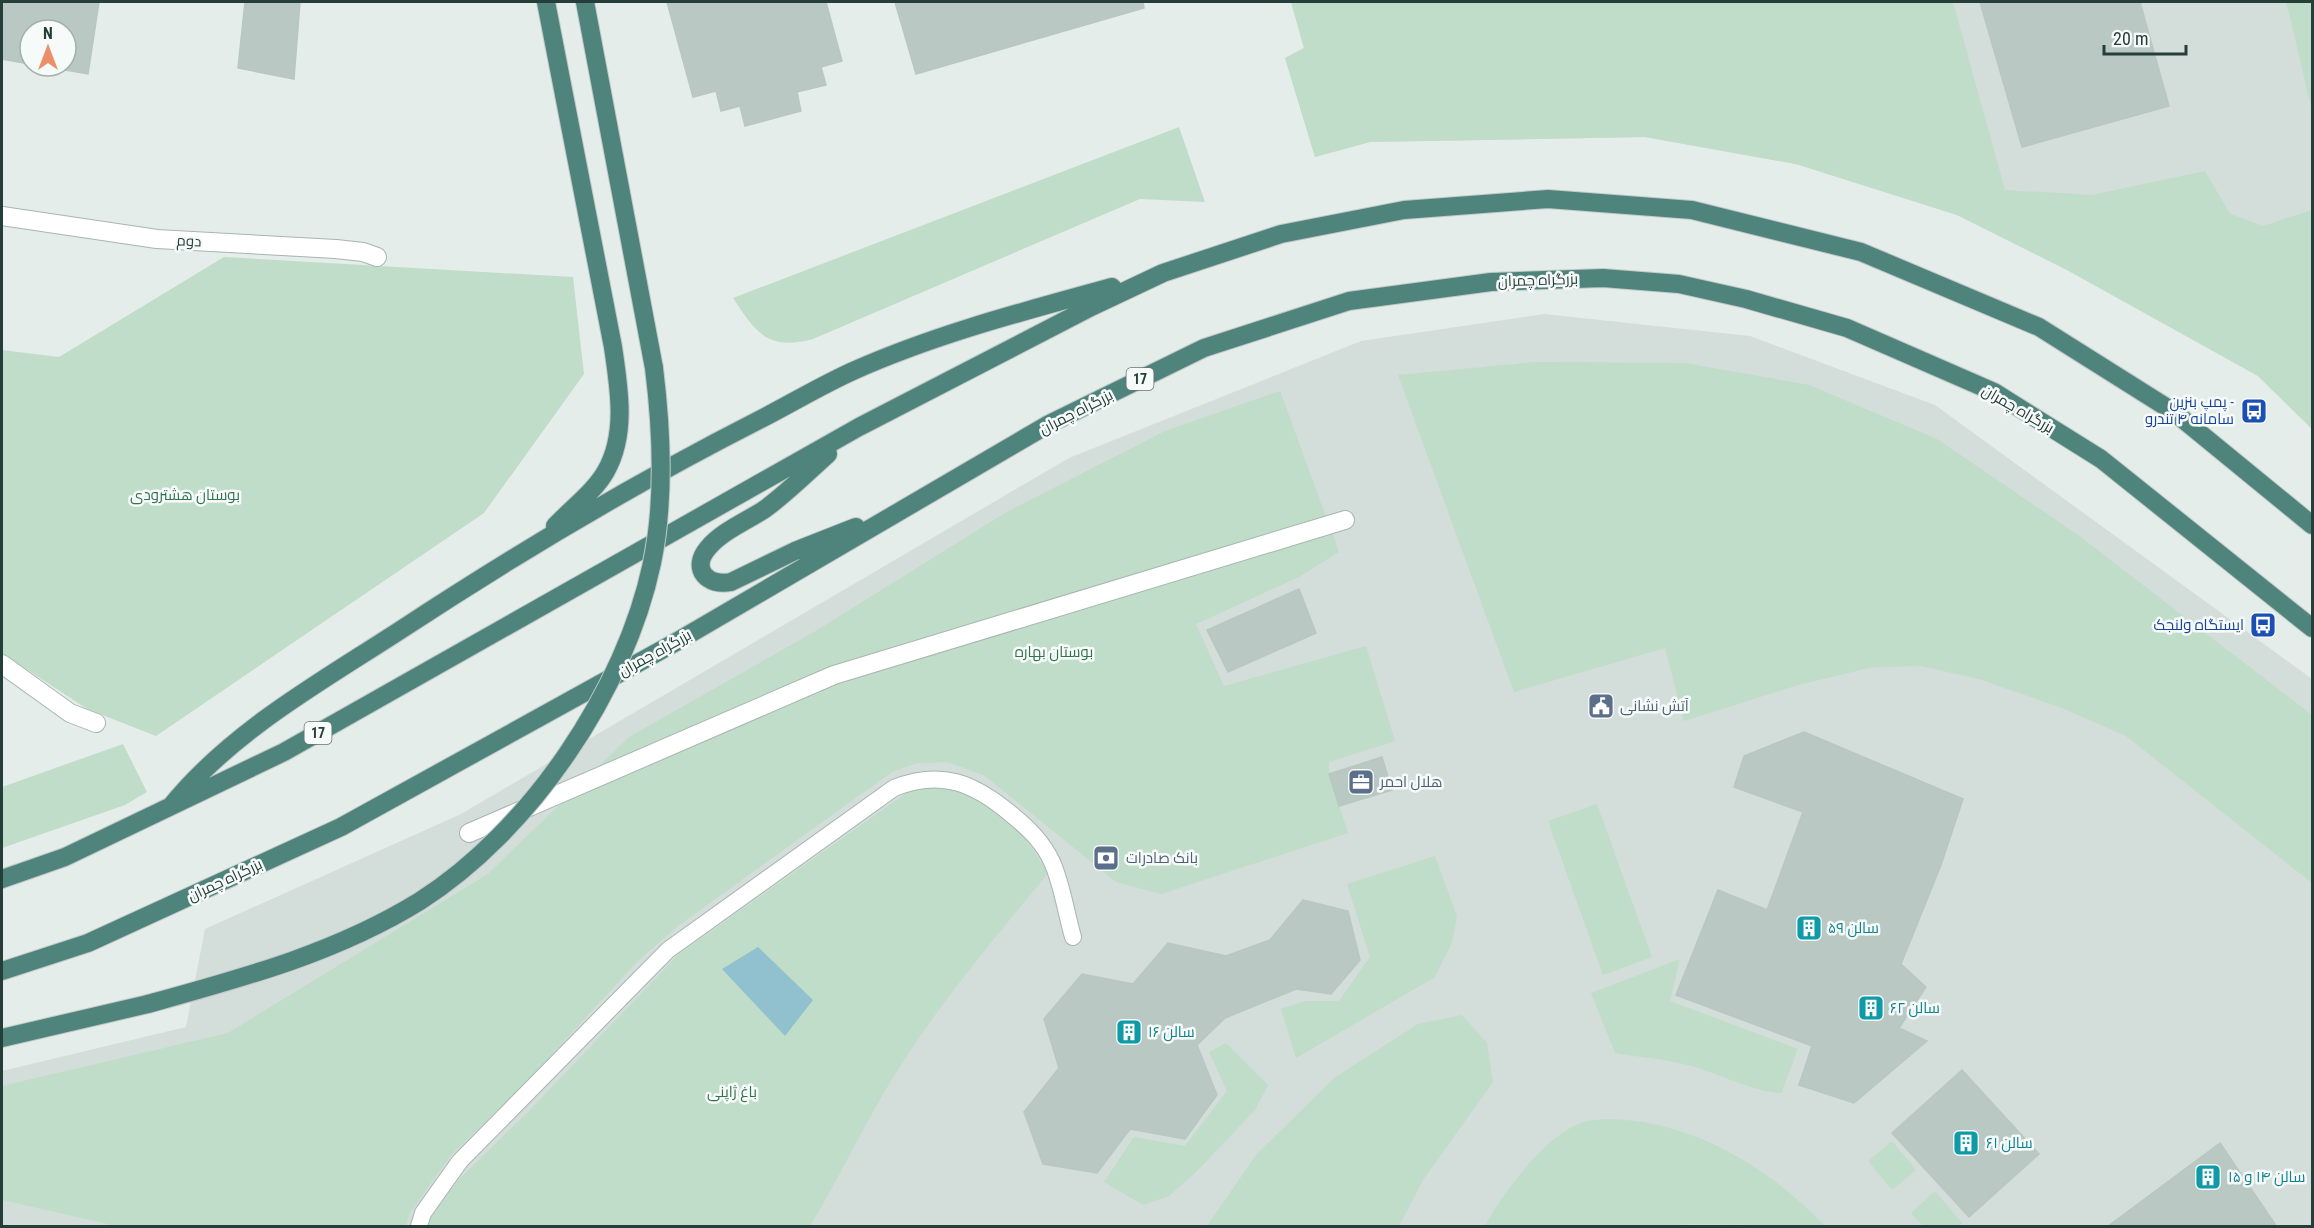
<svg xmlns="http://www.w3.org/2000/svg" width="2314" height="1228" viewBox="0 0 2314 1228" font-family="'Roboto Condensed',Cairo,sans-serif">
<style>
.built{fill:#d3ddd9}
.green{fill:#c0ddc9}
.water{fill:#91c1cf}
.building{fill:#bac8c3;stroke:#b8c7c1;stroke-width:1.5}
.lines{fill:none;stroke-linecap:round;stroke-linejoin:round}
.pedestrian-casing{stroke:#a8b5b1;stroke-width:18}
.minor-casing{stroke:#a8b5b1;stroke-width:20}
.trunk-casing{stroke:#c2c9c8;stroke-width:20}
.pedestrian{stroke:#fff;stroke-width:16}
.minor{stroke:#fff;stroke-width:18}
.trunk{stroke:#4f847c;stroke-width:18}
.trunk-bridge-casing{stroke:#c2c9c8;stroke-width:20;stroke-linecap:butt}
.trunk-bridge{stroke:#4f847c;stroke-width:18}
.labels{text-anchor:middle;dominant-baseline:central;stroke-width:5;stroke-linejoin:round;paint-order:stroke}
.shield{fill:#f6faf8;stroke:#647672;stroke-width:1.5}
.shield-label{font-size:14px;font-weight:bold;fill:#253e39}
.street-label{font-size:15px;fill:#253e39;stroke:#f6faf8}
.transit-label{font-size:15px;fill:#164399;stroke:#f6faf8;text-anchor:end}
.park-label{font-size:15px;fill:#31734f;stroke:#f6faf8}
.service-label{font-size:15px;fill:#4e5e75;stroke:#f6faf8;text-anchor:start}
.culture-label{font-size:15px;fill:#0d838f;stroke:#f6faf8;text-anchor:start}
</style>
<rect width="100%" height="100%" fill="#e5edea"/>
<!-- built -->
<path class="built" d="M1291,2H2312V429L2258,376L2067,270L1957,215L1796,164L1645,137L1370,142L1315,157L1285,58L1304,48Z
M1544,314L1750,336L1935,405L2312,679V1226H2V1071L186,1027L205,929L461,814L1069,458L1361,341Z"/>
<!-- green -->
<path class="green" d="M1291,2H1953L2005,190L2092,195L2205,171L2230,214L2263,226L2312,210V429L2258,376L2067,270L1957,215L1796,164L1645,137L1370,142L1315,157L1285,58L1304,48Z
M2286,2H2312V111L2289,13Z
M1179,127L1205,202L1140,199L813,339C768,351 756,333 733,298Z
M224,257L573,277L584,374L484,513L156,736L87,709L2,653V350L59,357Z
M1537,362L1685,363L1809,385L1937,439L2078,535L2312,715V883L2126,736L2062,708L1979,679L1921,666L1873,667L1798,685L1684,721L1665,648L1514,692L1398,375Z
M1280,391L1339,552L1299,577L1196,624L1224,686L1366,646L1395,741L1329,762V774L1348,833L1161,894L1116,882L985,776L948,762L917,763L892,772L678,926L638,961L528,1080L451,1155L410,1213L406,1226H117L2,1200V1086L228,1033L488,874L629,737L814,632L1005,513L1165,431Z
M123,744L147,792L125,805L2,848V787Z
M926,785C998,795 1010,813 1048,873C998,934 947,994 904,1060C869,1113 843,1172 810,1226H419L437,1201L530,1110L680,953L905,794Z
M1597,804L1652,957L1603,975L1548,821Z
M1435,856L1457,916L1452,943L1435,977L1296,1058L1281,1009L1306,1001H1339L1370,957L1347,884Z
M1680,959L1670,1001L1798,1049L1781,1093C1752,1092 1719,1073 1688,1065C1665,1059 1639,1057 1615,1053L1591,993Z
M1462,1015L1487,1043L1493,1082L1423,1180L1399,1226H1207L1256,1155L1334,1078L1418,1024Z
M1226,1043L1268,1085L1255,1110L1196,1172L1169,1196L1143,1205L1104,1182L1134,1137L1185,1146L1227,1091L1209,1052Z
M1604,1119C1690,1119 1766,1165 1825,1226L1691,1224L1670,1226H1485C1502,1194 1545,1136 1581,1123C1588,1120 1596,1120 1604,1119Z
M1892,1141L1916,1170L1892,1190L1868,1161Z
M1935,1191L1962,1223L1958,1226H1923L1911,1213Z"/>
<!-- water -->
<path class="water" d="M758,947L813,1000L785,1036L722,969Z"/>
<!-- building -->
<path class="building" d="M2,2H99L88,74L42,66H66V30H30V64L2,59Z
M245,2H300L294,79L238,68Z
M667,2H826L842,61L821,67L826,85L797,92L801,111L745,126L740,106L721,111L716,91L693,97Z
M895,2H1143L1144,8L916,74Z
M1980,2H2140L2169,106L2022,147Z
M1299,589L1316,633L1228,672L1207,630Z
M1804,732L1963,799L1941,865L1901,964L1926,987L1899,1028L1927,1041L1854,1103L1799,1085L1812,1046L1676,995L1718,890L1767,910L1803,812L1734,787L1744,756Z
M1382,757L1392,790L1339,806L1329,774Z
M1303,900L1348,911L1360,960L1331,994L1296,989L1225,1018L1197,1045L1217,1095L1185,1139L1130,1129L1097,1173L1043,1164L1024,1112L1059,1068L1044,1019L1082,974L1133,984L1168,943L1226,956L1270,940Z
M1962,1070L2039,1154L1969,1217L1892,1133Z
M2220,1143L2277,1227H2107Z"/>
<g class="lines">
<defs>
<path id="pedestrian" d="M419,1226L423,1213L460,1161L668,950L894,788C941,769 974,783 1011,814C1028,828 1043,842 1052,862C1062,884 1066,913 1073,937"/>
<path id="minor" d="M2,216L157,239L336,249L363,252L377,257
M2,664L70,713L96,723
M469,833L834,675L1345,520"/>
<path id="trunk" d="M546,2L613,347C619,388 627,434 606,471C595,491 571,509 555,526
M585,2L654,368
M828,454C808,472 787,493 765,509C747,521 722,531 708,548C690,569 708,587 731,582L795,551L856,527
M171,806C232,731 319,683 399,631C516,554 637,482 761,419C792,403 822,385 853,371C936,334 1025,311 1112,287
M2,879L65,857L284,752L859,427L1091,307L1163,273L1281,234L1404,210L1548,199L1692,210L1861,252L2039,327L2174,412L2312,525
M2,971L88,943L341,827L676,642L1049,424L1204,348L1349,301L1491,282L1603,278L1679,284L1746,299L1847,328L1994,392L2101,459L2312,628
M2,1038L148,1004"/>
</defs>
<!-- pedestrian casing -->
<use href="#pedestrian" class="pedestrian-casing"/>
<!-- minor casing -->
<use href="#minor" class="minor-casing"/>
<!-- trunk casing -->
<use href="#trunk" class="trunk-casing"/>
<!-- pedestrian -->
<use href="#pedestrian" class="pedestrian"/>
<!-- minor -->
<use href="#minor" class="minor"/>
<!-- trunk -->
<use href="#trunk" class="trunk"/>
<defs>
<path id="trunk-bridge" d="M148,1004C242,978 336,953 420,901C530,831 625,691 652,563C665,500 662,432 654,368"/>
</defs>
<!-- trunk-bridge casing -->
<use href="#trunk-bridge" class="trunk-bridge-casing"/>
<!-- trunk-bridge -->
<use href="#trunk-bridge" class="trunk-bridge"/>
</g>
<!-- icons -->
<defs>
<symbol id="bus-square" viewBox="-11 -11 22 22"><rect x="-9" y="-9" width="18" height="18" rx="4" fill="#1a4fb4" stroke="#f6faf8"/><path d="M-5-6H5V4H4V6H2V4H-2V6H-4V4H-5ZM-3.5-4V0h7V-4ZM-3.5 1.2v1.5H-2V1.2ZM2 1.2v1.5H3.5V1.2Z" fill="#fff"/></symbol>
<symbol id="civic-square" viewBox="-11 -11 22 22"><rect x="-9" y="-9" width="18" height="18" rx="4" fill="#5c6f8a" stroke="#f6faf8"/><path d="M-.6-6.5H3V-4.5H.6V-3L4-1V1h2V6H-6V1h2V-1L-.6-3ZM-1.2 2.5V6h2.4V2.5Z" fill="#fff"/></symbol>
<symbol id="office-square" viewBox="-11 -11 22 22"><rect x="-9" y="-9" width="18" height="18" rx="4" fill="#5c6f8a" stroke="#f6faf8"/><path d="M-6-3h4V-5.5h4V-3h4V5H-6ZM-1-4.5V-3h2v-1.5ZM-6 0V1H6V0Z" fill="#fff"/></symbol>
<symbol id="bank-square" viewBox="-11 -11 22 22"><rect x="-9" y="-9" width="18" height="18" rx="4" fill="#5c6f8a" stroke="#f6faf8"/><path d="M-6-4H6V4H-6ZM0-2.3a2.3 2.3 0 1 0 0 4.6a2.3 2.3 0 1 0 0-4.6Z" fill="#fff"/></symbol>
<symbol id="building-square" viewBox="-11 -11 22 22"><rect x="-9" y="-9" width="18" height="18" rx="4" fill="#0f9aa8" stroke="#f6faf8"/><path d="M-4-6H4V6H1V3H-1V6H-4ZM-2.5-4.3h1.7v1.8h-1.7ZM.8-4.3h1.7v1.8H.8ZM-2.5-1h1.7V.8h-1.7ZM.8-1h1.7V.8H.8Z" fill="#fff"/></symbol>
</defs>
<g fill-rule="evenodd">
<use href="#bus-square" x="2239" y="396" width="30" height="30"/>
<use href="#bus-square" x="2248" y="610" width="30" height="30"/>
<use href="#civic-square" x="1586" y="691" width="30" height="30"/>
<use href="#office-square" x="1346" y="767" width="30" height="30"/>
<use href="#bank-square" x="1091" y="843" width="30" height="30"/>
<use href="#building-square" x="1794" y="913" width="30" height="30"/>
<use href="#building-square" x="1856" y="993" width="30" height="30"/>
<use href="#building-square" x="1114" y="1017" width="30" height="30"/>
<use href="#building-square" x="1951" y="1128" width="30" height="30"/>
<use href="#building-square" x="2193" y="1162" width="30" height="30"/>
</g>
<g class="labels">
<!-- shield labels -->
<g class="shield">
<rect x="1126.5" y="368" width="27" height="22" rx="4.5"/>
<rect x="304.5" y="722" width="27" height="22" rx="4.5"/>
</g>
<g class="shield-label">
<text x="1140" y="379">17</text>
<text x="318" y="733">17</text>
</g>
<!-- street labels -->
<g class="street-label">
<text transform="translate(189 241) rotate(3)">دوم</text>
<text transform="translate(1538 280) rotate(-2)">بزرگراه چمران</text>
<text transform="translate(2018 409) rotate(30)">بزرگراه چمران</text>
<text transform="translate(1076 412) rotate(-27)">بزرگراه چمران</text>
<text transform="translate(655 653) rotate(-29)">بزرگراه چمران</text>
<text transform="translate(225 880) rotate(-25)">بزرگراه چمران</text>
</g>
<!-- transit labels -->
<g class="transit-label">
<text x="2234" y="402">پمپ بنزین -<tspan x="2234" dy="17">سامانه ۴ تندرو</tspan></text>
<text x="2244" y="625">ایستگاه ولنجک</text>
</g>
<!-- park labels -->
<g class="park-label">
<text x="185" y="495">بوستان هشترودی</text>
<text x="1054" y="652">بوستان بهاره</text>
<text x="732" y="1092">باغ ژاپنی</text>
</g>
<!-- service labels -->
<g class="service-label">
<text x="1620" y="706">آتش نشانی</text>
<text x="1380" y="782">هلال احمر</text>
<text x="1126" y="858">بانک صادرات</text>
</g>
<!-- culture labels -->
<g class="culture-label">
<text x="1828" y="928">سالن ۵۹</text>
<text x="1890" y="1008">سالن ۶۲</text>
<text x="1148" y="1032">سالن ۱۶</text>
<text x="1986" y="1143">سالن ۶۱</text>
<text x="2228" y="1177">سالن ۱۴ و ۱۵</text>
</g>
</g>
<!-- border -->
<rect width="2314" height="1228" fill="none" stroke="#253e39" stroke-width="6"/>
<!-- north arrow -->
<g transform="translate(48 48)"><circle r="28" fill="#f6faf8" stroke="#a2afac" stroke-width="1.5"/>
<path d="M0-4.5L10 22L0 15L-10 22Z" fill="#ea8f67"/>
<text y="-9" font-size="16" font-weight="bold" text-anchor="middle" fill="#253e39">N</text>
</g>
<!-- scale -->
<path d="M2104 45v9h82v-9" fill="none" stroke="#253e39" stroke-width="3"/>
<text x="2113" y="45" font-size="18" fill="#253e39" stroke="#f6faf8" stroke-width="4.5" paint-order="stroke">20 m</text>
</svg>
